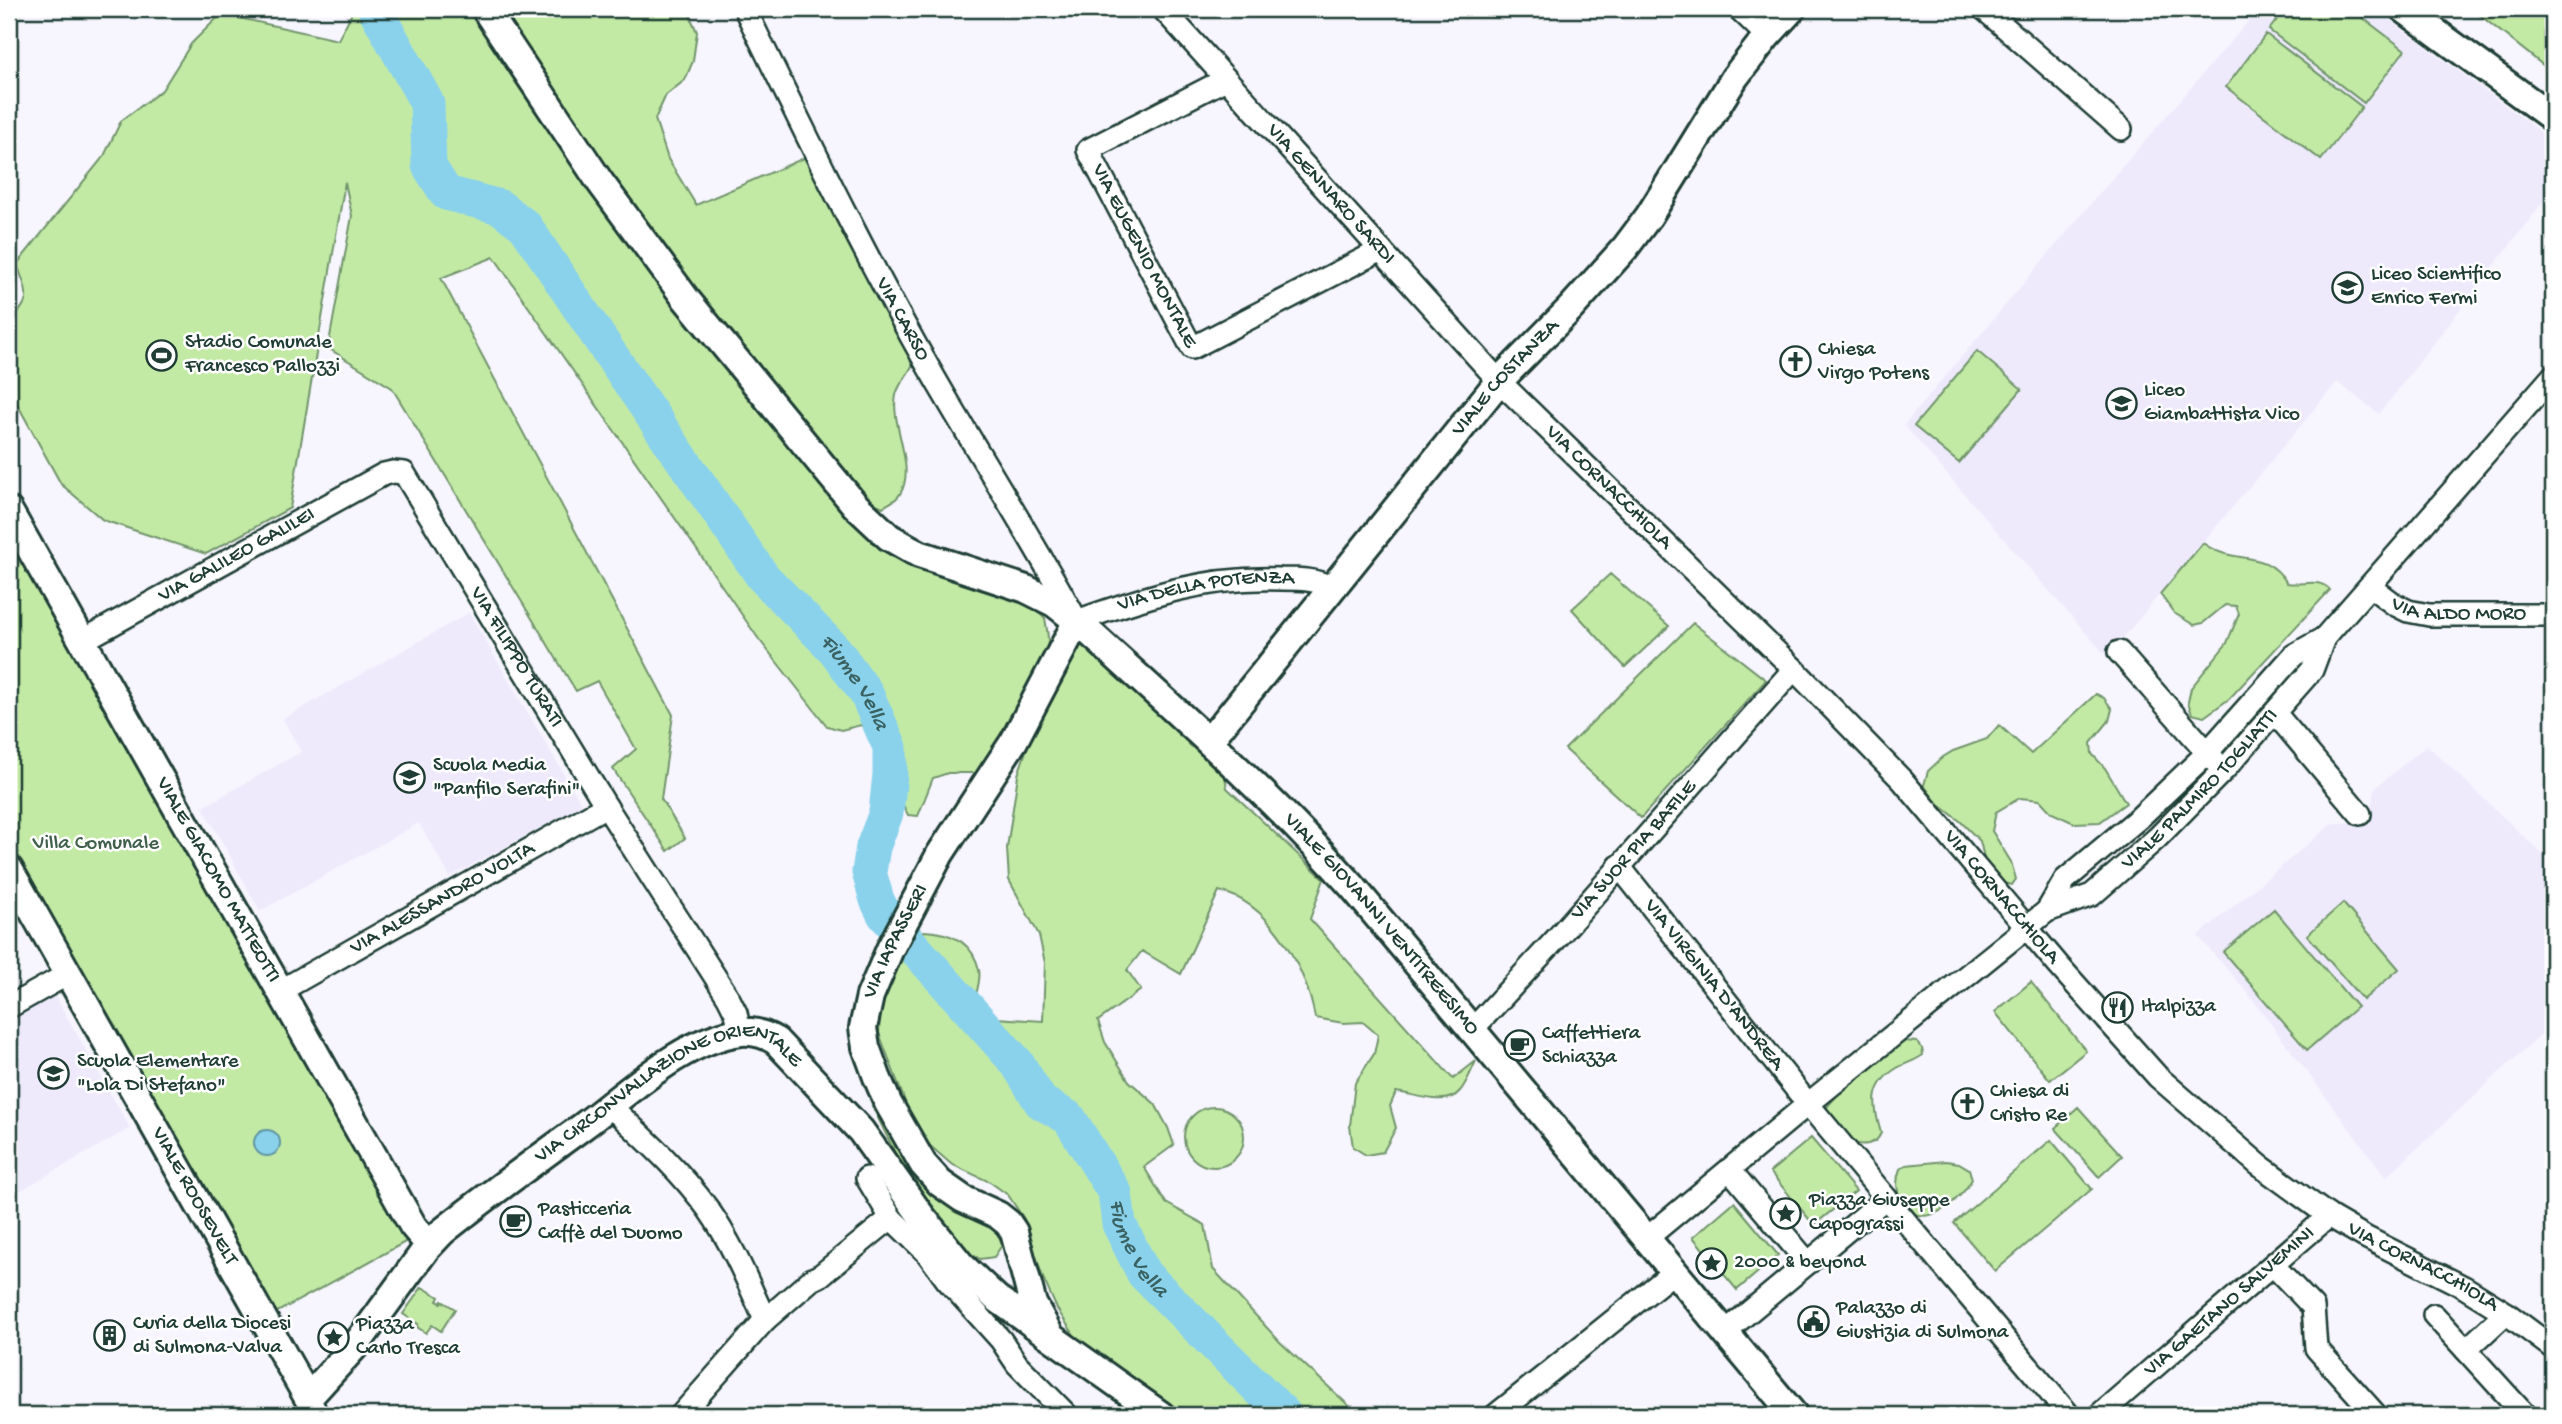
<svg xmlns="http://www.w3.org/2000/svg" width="2562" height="1424" viewBox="0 0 2562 1424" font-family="'Gochi Hand',sans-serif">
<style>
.built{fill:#eeeafc}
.green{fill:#c3eaa5;stroke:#71946c;stroke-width:2}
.water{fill:#8ad2eb;stroke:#5f96a2;stroke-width:2}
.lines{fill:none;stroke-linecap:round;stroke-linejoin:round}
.river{stroke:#8ad2eb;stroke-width:35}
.minor-casing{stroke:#1f3d34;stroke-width:26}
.tertiary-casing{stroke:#1f3d34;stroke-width:32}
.minor{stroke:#fff;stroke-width:21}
.tertiary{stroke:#fff;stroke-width:26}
.labels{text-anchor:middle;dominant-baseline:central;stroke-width:5;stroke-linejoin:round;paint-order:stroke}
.street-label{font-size:21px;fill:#1f3d34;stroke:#fff}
.poi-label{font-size:21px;fill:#1f3d34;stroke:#fff;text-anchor:start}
.park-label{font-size:21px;fill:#40604b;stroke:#fff}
.water-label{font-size:23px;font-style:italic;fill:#3a6262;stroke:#fff}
</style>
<rect width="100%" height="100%" fill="#f7f5fe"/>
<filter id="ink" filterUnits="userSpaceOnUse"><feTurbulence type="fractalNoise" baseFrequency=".0143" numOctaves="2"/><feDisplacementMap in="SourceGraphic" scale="14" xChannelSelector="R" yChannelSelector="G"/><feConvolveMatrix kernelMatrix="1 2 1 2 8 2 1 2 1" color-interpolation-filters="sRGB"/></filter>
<g filter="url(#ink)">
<!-- built -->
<path class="built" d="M2259,9H2375L2553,141V189L2379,414L2337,382L2107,657L1904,425L2100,193Z
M469,613L582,805L450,877L419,823L260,911L203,807L301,752L283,719Z
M2427,745L2553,864V1023L2386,1177L2247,992L2198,936L2333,823H2352L2372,806L2374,789Z
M54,994L130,1128L9,1197V1020Z"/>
<!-- green -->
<path class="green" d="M354,9H475L849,520L896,557L958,578L1019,595L1045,618C1046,625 1048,633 1048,640C1047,685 1002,737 978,773H948L933,778L918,816L908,815L903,805L902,765L861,725L841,730L827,726L758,638L494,257L441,278L673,715L661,799L685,838L668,851L613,769L636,749L597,681L576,691L392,388L328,348L352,216L345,182L290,508L206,554L103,520L61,484L9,389V322C34,299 27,293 17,264L104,156L121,121L162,90L191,44L221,14L338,40Z
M488,9H687L697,32L693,61L685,80L666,95L655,119L668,159L696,205L811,155L916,356C913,371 899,381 896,395C890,425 917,467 900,494C897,500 888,504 883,507L863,498L680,280Z
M2285,9H2351L2405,50L2364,103L2269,30Z
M2472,9H2553V73Z
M2266,34L2362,107L2321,160L2226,87Z
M1977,351L2022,389L1959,463L1914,426Z
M9,529L407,1241L272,1315L9,848Z
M2203,543C2234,567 2264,546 2287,583C2303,586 2319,577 2330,590L2229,699L2204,717L2192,714L2188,702L2191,688L2227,643L2239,614L2236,606L2225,605L2203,623L2194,625L2174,613L2160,594Z
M1610,574L1669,626L1625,667L1572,609Z
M1693,623L1766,680L1641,818L1565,749Z
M1083,633L1224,771L1227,788L1324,879L1310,919L1453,1079L1476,1061C1471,1071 1467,1083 1460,1091C1446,1108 1415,1094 1396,1092L1390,1106L1396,1128L1383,1152L1366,1155L1353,1147L1350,1126L1355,1083L1374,1054L1378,1035L1363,1022L1343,1023L1315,1018C1307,970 1271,903 1219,891L1181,974L1142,951L1127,970L1141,990L1098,1021L1105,1042L1129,1081L1155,1104L1168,1128L1174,1145L1144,1167L1166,1203L1205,1225L1213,1269L1280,1342L1359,1415H1166L1088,1356L1057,1309L1043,1278L1024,1219L1008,1195L990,1182L951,1164L928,1144L909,1112L879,1033L881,1001L895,960L924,931C950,932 973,942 979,970C981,979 977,990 975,999L996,1018L1043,1021L1045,963L1039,935L1009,880L1007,848L1018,775L1046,691Z
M2096,694L2104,698L2112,709L2109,721L2091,743L2092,754L2105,768L2126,803L2100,822L2074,823L2052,813L2040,800L2020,798L1996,812L1992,831L2011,862L2016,879L2012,885L1998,882L1987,870L1980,841L1960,821L1937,803L1924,785L1928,771L1943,757L1953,751L1987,739L1999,725L2031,754Z
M2343,903L2399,969L2363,1000L2307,935Z
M2274,909L2357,1007L2307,1050L2223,952Z
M2031,982L2086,1051L2050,1080L1995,1012Z
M1904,1041L1917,1042L1922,1048L1923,1055C1915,1061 1906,1063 1897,1068C1869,1085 1873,1106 1881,1133C1878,1140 1875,1142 1868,1144C1845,1148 1833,1127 1826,1108L1841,1091Z
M878,1103L982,1218L1002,1234V1245L994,1257L980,1259L972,1255L904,1171L872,1106Z
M2078,1107L2122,1156L2099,1177L2055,1128Z
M1184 1137a30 30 0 1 1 60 0a30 30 0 1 1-60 0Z
M1811,1138L1856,1191L1814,1225L1770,1172Z
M2051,1140L2092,1189L1995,1271L1954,1223Z
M1946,1161L1959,1163L1969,1169L1972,1179C1965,1193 1946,1211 1930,1215C1904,1221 1891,1190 1900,1169L1906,1165Z
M1734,1202L1778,1255L1737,1290L1693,1237Z
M422,1287L439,1297L437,1301L441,1303L442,1301L455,1309L441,1331L432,1325L426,1333L417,1327L418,1324L403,1314Z"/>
<!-- water -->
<path class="water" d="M254 1143a13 13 0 1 1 26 0a13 13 0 1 1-26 0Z"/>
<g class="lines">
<!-- river -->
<path class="river" id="s1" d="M375,9L427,103L429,166L446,193L500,207L525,226L606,348L763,577L835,650L866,693L890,747V774L886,813L873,847L869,872L877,900L884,914L1017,1063L1041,1102L1069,1118L1115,1193L1119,1224L1144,1274L1285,1415"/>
<defs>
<g id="minor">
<path id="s2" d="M745,9C809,141 873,274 948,401C991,474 1036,546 1077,621C1147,596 1207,576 1281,579C1300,579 1316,579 1333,588"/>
<path id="s3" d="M1163,9L1499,381L1794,669L1903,781L2059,966L2158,1077L2259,1165L2329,1216L2365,1237L2464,1287L2506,1313L2553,1348"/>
<path d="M1739,9L1767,36"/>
<path d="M1984,9L2121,129"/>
<path id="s4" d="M1226,79L1088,150L1192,348L1381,250"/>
<path id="s5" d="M2370,586L2394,604L2408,611L2429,615H2553"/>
<path id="s6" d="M82,641L384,474L393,472L404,473L606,806L728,997L736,1013L740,1032"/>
<path d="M2119,652L2215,761"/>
<path d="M2275,713L2360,814"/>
<path id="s7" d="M1619,866L1808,1104L2047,911L2092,895L2157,838L2224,770L2312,670L2324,638"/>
<path d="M2047,911L2065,880L2139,818L2206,754L2294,655L2324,638L2553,376"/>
<path id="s8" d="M280,991L606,806"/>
<path d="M9,1007L68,974"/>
<path id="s9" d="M1472,1030L1556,939L1794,669"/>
<path d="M610,1106C644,1138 680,1170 708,1209C732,1243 748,1282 765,1320"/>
<path d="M1730,1170L1808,1263"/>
<path d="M867,1178L891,1218L928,1254L947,1280L1001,1340L1017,1364L1067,1415"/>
<path d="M1886,1198L2069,1415"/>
<path d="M1647,1238L1808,1104L1886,1198L1725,1332"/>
<path d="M2273,1265L2313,1307L2316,1348L2376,1415"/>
<path d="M2506,1313L2466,1350L2525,1415"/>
<path d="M2434,1315L2466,1350"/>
<path d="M308,1398L318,1415"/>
<path d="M681,1415L765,1320L811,1280L821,1275L891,1218"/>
<path d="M1496,1415L1675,1271"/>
<path id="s10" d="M2099,1415L2329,1216"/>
</g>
<g id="tertiary">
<path id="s11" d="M485,9L600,182L686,299L855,505L889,537L919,554L1026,589L1054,603L1077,621C1171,707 1267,791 1352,886L1794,1415"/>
<path d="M2404,9L2553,118"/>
<path id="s12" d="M9,511L413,1226L429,1245"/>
<path id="s13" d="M1209,741L1499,381L1570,309L1625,248L1649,216L1735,77L1767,36L1792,9"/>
<path id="s14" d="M9,869L308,1398L356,1345L426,1249L442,1232C487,1196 535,1161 582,1127C628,1093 683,1039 741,1032C755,1031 765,1034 776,1041L861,1131L922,1217L961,1265L996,1298L1161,1415"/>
<path id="s15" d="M1049,1333L1033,1304L1014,1232L1008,1223L998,1215L963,1199L940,1183L923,1164L888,1103L877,1077L866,1047L863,1028L870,996L890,949L940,854L1014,741L1077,621"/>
</g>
</defs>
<!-- minor casing -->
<use href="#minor" class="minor-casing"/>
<!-- tertiary casing -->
<use href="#tertiary" class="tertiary-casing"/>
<!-- minor -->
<use href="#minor" class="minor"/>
<!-- tertiary -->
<use href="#tertiary" class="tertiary"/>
</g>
</g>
<!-- icons -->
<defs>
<symbol id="school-ring" viewBox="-11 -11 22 22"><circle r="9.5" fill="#fff" stroke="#1f3d34" stroke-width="1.5"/><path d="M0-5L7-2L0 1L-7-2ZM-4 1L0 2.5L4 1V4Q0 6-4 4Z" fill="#1f3d34"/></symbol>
<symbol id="stadium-ring" viewBox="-11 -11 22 22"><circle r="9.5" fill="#fff" stroke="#1f3d34" stroke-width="1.5"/><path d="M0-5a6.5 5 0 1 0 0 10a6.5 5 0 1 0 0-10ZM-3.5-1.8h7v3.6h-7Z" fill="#1f3d34"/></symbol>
<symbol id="church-ring" viewBox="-11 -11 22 22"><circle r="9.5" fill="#fff" stroke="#1f3d34" stroke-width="1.5"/><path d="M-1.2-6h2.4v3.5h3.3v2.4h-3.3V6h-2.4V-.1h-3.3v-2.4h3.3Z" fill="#1f3d34"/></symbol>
<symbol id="restaurant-ring" viewBox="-11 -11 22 22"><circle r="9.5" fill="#fff" stroke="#1f3d34" stroke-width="1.5"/><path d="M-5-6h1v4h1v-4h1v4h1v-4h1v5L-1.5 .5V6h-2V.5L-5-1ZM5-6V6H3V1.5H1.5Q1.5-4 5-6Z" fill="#1f3d34"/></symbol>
<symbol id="cafe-ring" viewBox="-11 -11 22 22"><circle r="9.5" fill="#fff" stroke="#1f3d34" stroke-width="1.5"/><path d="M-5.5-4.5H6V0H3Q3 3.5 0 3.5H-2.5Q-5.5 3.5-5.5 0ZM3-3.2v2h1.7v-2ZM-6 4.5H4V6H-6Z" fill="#1f3d34"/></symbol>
<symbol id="sight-ring" viewBox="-11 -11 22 22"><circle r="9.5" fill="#fff" stroke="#1f3d34" stroke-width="1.5"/><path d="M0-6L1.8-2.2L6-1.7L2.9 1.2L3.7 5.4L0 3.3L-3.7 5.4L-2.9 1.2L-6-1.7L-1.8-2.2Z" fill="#1f3d34"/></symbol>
<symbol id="civic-ring" viewBox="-11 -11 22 22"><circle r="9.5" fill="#fff" stroke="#1f3d34" stroke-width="1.5"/><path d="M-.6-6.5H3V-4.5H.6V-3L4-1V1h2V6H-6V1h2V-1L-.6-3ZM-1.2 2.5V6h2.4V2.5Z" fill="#1f3d34"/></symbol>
<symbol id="building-ring" viewBox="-11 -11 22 22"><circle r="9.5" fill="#fff" stroke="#1f3d34" stroke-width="1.5"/><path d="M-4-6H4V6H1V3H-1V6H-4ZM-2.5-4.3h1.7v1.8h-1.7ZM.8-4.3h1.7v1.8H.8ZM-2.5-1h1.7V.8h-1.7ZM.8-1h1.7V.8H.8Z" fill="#1f3d34"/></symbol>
</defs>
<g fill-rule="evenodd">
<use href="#school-ring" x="2330" y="270" width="35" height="35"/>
<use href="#stadium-ring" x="144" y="338" width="35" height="35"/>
<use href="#church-ring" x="1778" y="344" width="35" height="35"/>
<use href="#school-ring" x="2104" y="386" width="35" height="35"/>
<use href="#school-ring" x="392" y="760" width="35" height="35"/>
<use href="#restaurant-ring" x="2100" y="990" width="35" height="35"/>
<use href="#cafe-ring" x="1502" y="1028" width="35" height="35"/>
<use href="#school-ring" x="36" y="1056" width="35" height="35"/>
<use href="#church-ring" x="1950" y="1086" width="35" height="35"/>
<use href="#sight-ring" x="1768" y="1196" width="35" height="35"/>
<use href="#cafe-ring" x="498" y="1204" width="35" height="35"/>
<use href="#sight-ring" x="1694" y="1246" width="35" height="35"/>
<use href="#civic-ring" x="1796" y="1304" width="35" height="35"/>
<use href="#building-ring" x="92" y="1318" width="35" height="35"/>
<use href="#sight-ring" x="316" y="1320" width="35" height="35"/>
</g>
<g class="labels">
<!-- street labels -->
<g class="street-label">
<text stroke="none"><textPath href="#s3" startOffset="250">VIA GENNARO SARDI</textPath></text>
<text stroke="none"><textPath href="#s4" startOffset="275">VIA EUGENIO MONTALE</textPath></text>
<text stroke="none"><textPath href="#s2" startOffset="348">VIA CARSO</textPath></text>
<text stroke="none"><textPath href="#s13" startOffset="469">VIALE COSTANZA</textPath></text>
<text stroke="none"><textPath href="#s3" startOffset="654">VIA CORNACCHIOLA</textPath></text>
<text stroke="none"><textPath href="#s6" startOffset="177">VIA GALILEO GALILEI</textPath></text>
<text stroke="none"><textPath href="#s2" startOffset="830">VIA DELLA POTENZA</textPath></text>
<text stroke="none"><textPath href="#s5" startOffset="96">VIA ALDO MORO</textPath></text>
<text stroke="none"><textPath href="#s6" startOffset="581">VIA FILIPPO TURATI</textPath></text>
<text stroke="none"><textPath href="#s7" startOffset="810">VIALE PALMIRO TOGLIATTI</textPath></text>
<text stroke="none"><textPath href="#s9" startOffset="242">VIA SUOR PIA BAFILE</textPath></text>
<text stroke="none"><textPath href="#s12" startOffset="424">VIALE GIACOMO MATTEOTTI</textPath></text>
<text stroke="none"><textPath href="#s8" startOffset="187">VIA ALESSANDRO VOLTA</textPath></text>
<text stroke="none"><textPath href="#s3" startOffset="1222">VIA CORNACCHIOLA</textPath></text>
<text stroke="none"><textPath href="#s11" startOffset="1304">VIALE GIOVANNI VENTITREESIMO</textPath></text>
<text stroke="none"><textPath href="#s15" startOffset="466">VIA IAPASSERI</textPath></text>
<text stroke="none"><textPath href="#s7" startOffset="152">VIA VIRGINIA D'ANDREA</textPath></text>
<text stroke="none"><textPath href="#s14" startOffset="1097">VIA CIRCONVALLAZIONE ORIENTALE</textPath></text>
<text stroke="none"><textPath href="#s14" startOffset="376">VIALE ROOSEVELT</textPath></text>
<text stroke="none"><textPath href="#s3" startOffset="1788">VIA CORNACCHIOLA</textPath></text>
<text stroke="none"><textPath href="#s10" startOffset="173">VIA GAETANO SALVEMINI</textPath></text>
</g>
<!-- poi labels -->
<g class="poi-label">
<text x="2371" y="275">Liceo Scientifico<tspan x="2371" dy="24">Enrico Fermi</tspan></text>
<text x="185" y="343">Stadio Comunale<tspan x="185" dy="24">Francesco Pallozzi</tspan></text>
<text x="1818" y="350">Chiesa<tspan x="1818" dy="24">Virgo Potens</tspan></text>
<text x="2144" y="391">Liceo<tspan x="2144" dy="24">Giambattista Vico</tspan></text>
<text x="433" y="766">Scuola Media<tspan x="433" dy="24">"Panfilo Serafini"</tspan></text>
<text x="2141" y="1007">Italpizza</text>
<text x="1542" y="1034">Caffettiera<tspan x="1542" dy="24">Schiazza</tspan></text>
<text x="77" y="1062">Scuola Elementare<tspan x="77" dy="24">"Lola Di Stefano"</tspan></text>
<text x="1990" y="1092">Chiesa di<tspan x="1990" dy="24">Cristo Re</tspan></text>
<text x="1809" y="1201">Piazza Giuseppe<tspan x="1809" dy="24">Capograssi</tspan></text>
<text x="538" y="1210">Pasticceria<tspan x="538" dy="24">Caffè del Duomo</tspan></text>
<text x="1734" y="1263">2000 &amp; beyond</text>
<text x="1836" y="1309">Palazzo di<tspan x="1836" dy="24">Giustizia di Sulmona</tspan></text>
<text x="133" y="1324">Curia della Diocesi<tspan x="133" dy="24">di Sulmona-Valva</tspan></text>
<text x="356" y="1325">Piazza<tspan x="356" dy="24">Carlo Tresca</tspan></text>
</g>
<!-- park labels -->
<g class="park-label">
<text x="96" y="844">Villa Comunale</text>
</g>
<!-- water labels -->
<g class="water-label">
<text stroke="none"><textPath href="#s1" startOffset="854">Fiume Vella</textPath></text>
<text stroke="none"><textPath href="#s1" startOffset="1528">Fiume Vella</textPath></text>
</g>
</g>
<!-- margin -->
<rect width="2562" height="1424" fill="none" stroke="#fff" stroke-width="35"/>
<rect x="18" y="18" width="2527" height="1389" fill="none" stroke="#1f3d34" stroke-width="2.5" filter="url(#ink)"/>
</svg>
